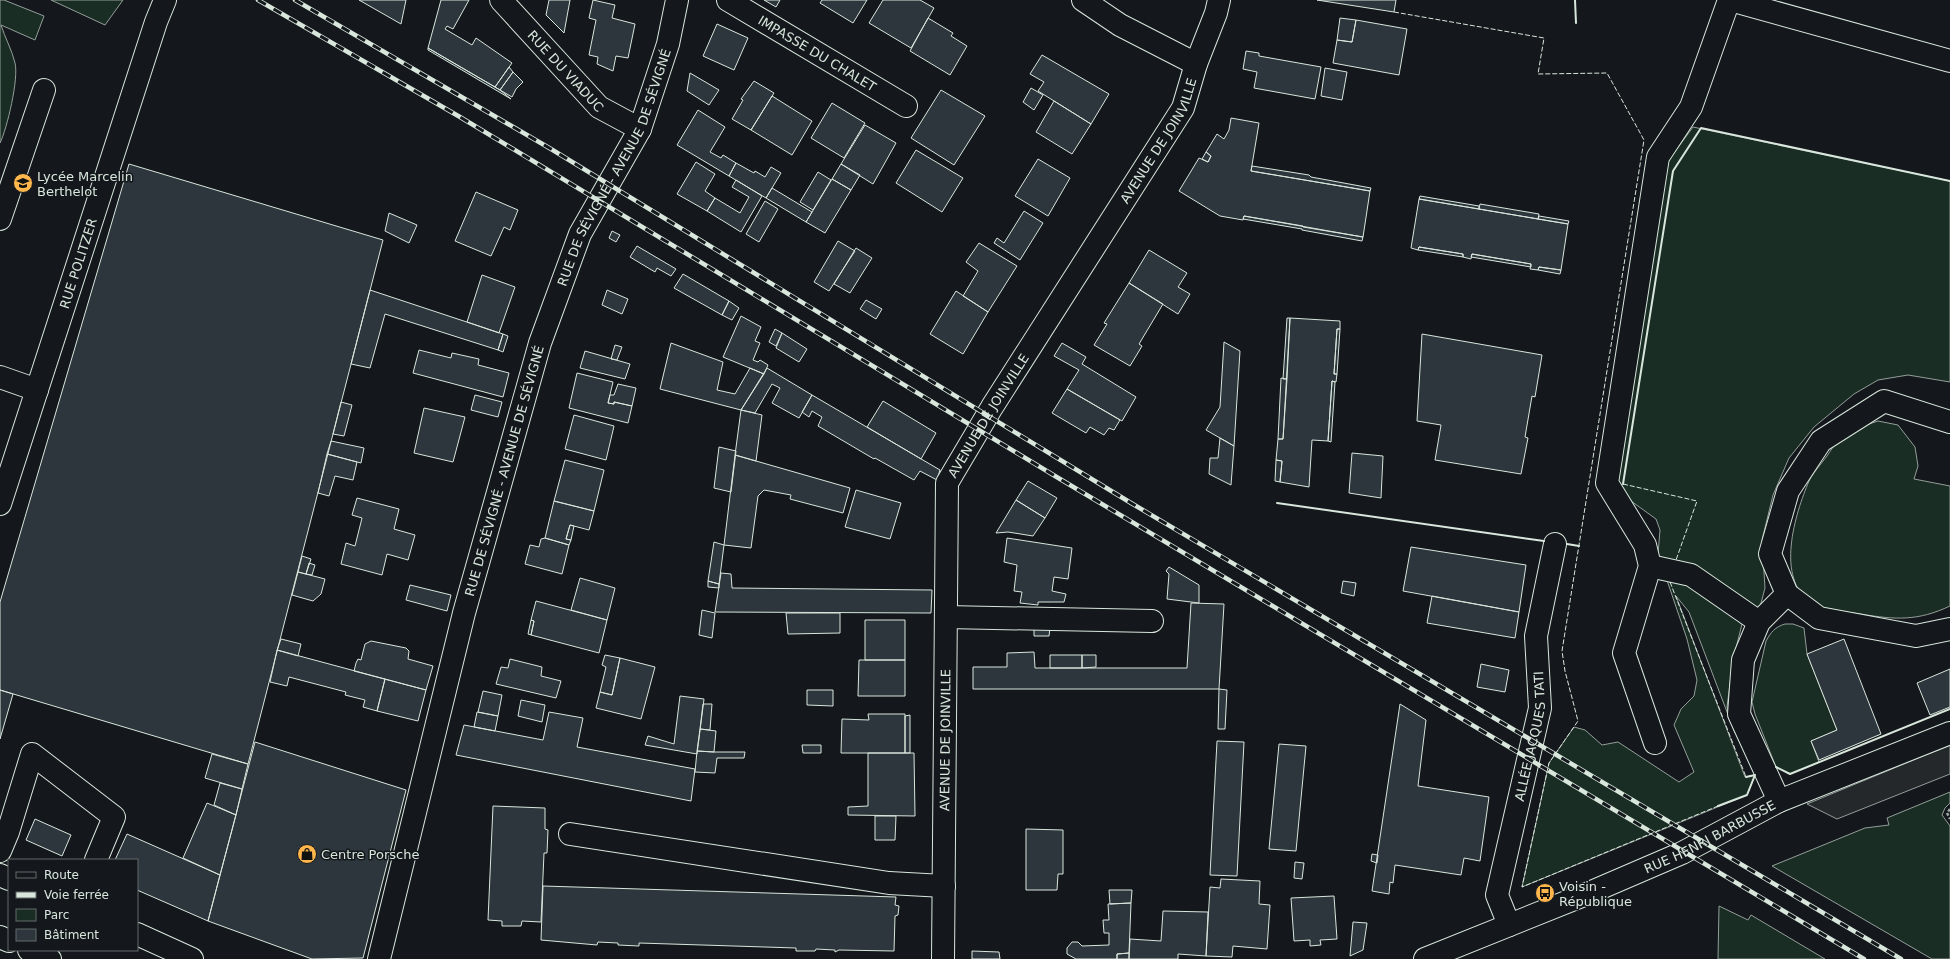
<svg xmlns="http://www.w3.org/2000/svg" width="1950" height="959" viewBox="0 0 1950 959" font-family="'DejaVu Sans',sans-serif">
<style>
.green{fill:#1a2d24;stroke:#939e99}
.parking{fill:#24282b;stroke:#939e99}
.building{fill:#2c363c;stroke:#d8e6dc}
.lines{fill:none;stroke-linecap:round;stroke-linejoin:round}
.minor-casing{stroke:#d8e6dc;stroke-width:24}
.major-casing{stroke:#d8e6dc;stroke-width:24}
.path{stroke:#9da8a2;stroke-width:2.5;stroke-dasharray:3 2;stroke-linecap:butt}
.minor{stroke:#14181c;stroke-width:22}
.major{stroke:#14181c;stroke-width:22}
.rail-casing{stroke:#d8e6dc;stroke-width:4.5}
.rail{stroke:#14181c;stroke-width:3;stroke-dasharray:9;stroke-linecap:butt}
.fence{stroke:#d8e6dc;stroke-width:1;stroke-dasharray:5 2;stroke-linecap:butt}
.wall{stroke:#d8e6dc;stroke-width:2}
.labels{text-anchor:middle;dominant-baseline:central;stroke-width:3;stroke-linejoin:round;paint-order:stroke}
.street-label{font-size:13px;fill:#d8e6dc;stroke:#14181c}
.poi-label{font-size:13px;fill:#d8e6dc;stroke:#14181c;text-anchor:start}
</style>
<rect width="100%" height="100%" fill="#14181c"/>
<!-- green -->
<path class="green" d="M0,0H4L44,16L35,40L1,25C5,38 12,50 15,63C19,78 7,129 0,143Z
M51,0H123L105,25Z
M1693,127L1950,181V382L1908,375L1878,380L1854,394L1814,427L1789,458L1773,495L1762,540L1765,588L1760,607L1742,624L1733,660L1727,707L1735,733L1689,612L1676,596L1745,777L1755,775L1747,795L1522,887L1549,763L1574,727L1585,730L1602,745L1618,742L1679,782L1694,772L1674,725L1681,709L1694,696L1697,680L1687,639L1658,554L1660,530L1656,519L1631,501L1616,484L1668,161Z
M1878,421L1898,425L1915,447L1918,466L1914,479L1950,486V606C1918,621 1896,620 1861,614C1848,612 1822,610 1811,603C1775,578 1795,514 1809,481C1813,473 1821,464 1827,456C1830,452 1833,446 1837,442C1849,431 1863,426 1878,421Z
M1785,624H1793L1804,628L1807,654L1837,730L1811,741L1819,762L1790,774L1776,767L1755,714L1752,702L1766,641C1771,632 1775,627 1785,624Z
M1950,792V803L1945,808L1942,815L1950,826V959H1932L1772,866L1865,828L1889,825L1887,818Z
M1719,906L1748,920L1751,915L1825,959H1718Z"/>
<!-- parking -->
<path class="parking" d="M1950,745V774L1837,819L1807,804Z"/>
<!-- building -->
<path class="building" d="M359,0H406L401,24Z
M441,0H469L453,29L447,26L445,29L472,45L476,38L512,63L495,87L428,48Z
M549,0H570L564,33L546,15Z
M593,0L615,5L612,18L635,24L628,58L616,56L613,71L597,64L598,57L589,55L596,20L589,18Z
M764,0H780L776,7Z
M822,0H867L853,23L820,3Z
M883,0H920L934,8L911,48L869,23Z
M1317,0H1396L1394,12Z
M928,18L953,33L951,36L967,46L950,75L910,51Z
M1340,18L1356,20L1352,42L1337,40Z
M1356,20L1407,29L1399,75L1333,63L1337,40L1352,42Z
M717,24L748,38L734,70L703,56Z
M428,48L500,90L511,99L428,50Z
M1246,51L1259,53V56L1321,67L1315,99L1254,88L1257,72L1243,69Z
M1042,55L1109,94L1091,124L1038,91L1044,82L1030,74Z
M509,67L513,72L500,90L495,87Z
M1325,68L1347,72L1342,100L1321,96Z
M513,72L523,82L516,89L512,97L500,90Z
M690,73L719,90L709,105L687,91Z
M754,81L774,93L751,130L732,119L743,100L741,99Z
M1031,88L1043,95L1034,110L1023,102Z
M941,90L985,116L954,165L911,138Z
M772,96L812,121L792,155L751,130Z
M1054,101L1091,124L1072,154L1036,132Z
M832,103L865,123L844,158L811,138Z
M698,110L725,127L710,152L721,158L723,155L736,163L729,176L677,145Z
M1231,118L1259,123L1251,171L1370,191L1363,237L1244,216L1243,220L1220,216L1179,191L1199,158L1208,162L1211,156L1206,152L1217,134L1224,139L1229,130Z
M865,125L896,143L873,184L841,164Z
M916,150L963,178L942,212L896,183Z
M1206,152L1211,156L1208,162L1202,159Z
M1038,159L1070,178L1048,216L1015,196Z
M696,162L715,174L705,191L715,198L707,211L677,194Z
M736,163L754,173L755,171L765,177L771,167L781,173L766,198L729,176Z
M129,164L383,240L248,764L0,690V602Z
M841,164L860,175L851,190L832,179Z
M1252,166L1309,175L1311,177L1371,188L1370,191L1251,171Z
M818,172L831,180L813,210L800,202Z
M832,179L851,190L825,233L806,222Z
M736,180L762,196L741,232L707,211L715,198L740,213L749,197L732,187Z
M772,188L812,212L806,222L766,198Z
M476,192L518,210L510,230L504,227L491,256L455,241Z
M1420,196L1479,206V209L1419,199Z
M1419,199L1568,224L1561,270L1539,267L1538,270L1530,269L1531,264L1472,254L1471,259L1463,257V254L1419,247L1418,250L1411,248Z
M765,201L778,209L759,242L746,234Z
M1480,204L1539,214L1538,219L1479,209Z
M1024,211L1043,223L1020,260L994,243L997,238L1004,243Z
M389,213L417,225L409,243L385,231Z
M1244,216L1303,226V227L1363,237L1362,241L1302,230V229L1243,219Z
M1539,216L1569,221L1568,224L1538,219Z
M612,231L620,235L616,242L609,238Z
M838,241L855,251L829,291L814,282Z
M979,243L1017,266L988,312L963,296L978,271L966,262Z
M637,246L676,269L671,276L657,268L655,272L630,257Z
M1419,247L1463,254V257L1418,250Z
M856,248L872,258L850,293L834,284Z
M1149,250L1187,273L1178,287L1190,294L1178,314L1129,283Z
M1472,254L1531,264V267L1471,257Z
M1539,267L1561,270L1560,274L1538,270Z
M683,274L729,301L722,315L674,288Z
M482,275L515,287L499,333L467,322Z
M1129,283L1163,304L1139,344L1142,346L1130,366L1094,345L1107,324L1104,323Z
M370,290L503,334L498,350L385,314L370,368L351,364Z
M607,290L628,299L622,314L602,305Z
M956,291L988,312L963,354L930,334Z
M866,300L882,309L876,319L860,309Z
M729,301L739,308L732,320L722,315Z
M741,316L761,327L755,341L760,343L753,360L758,362L760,360L768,365L764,374L723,357Z
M1287,318H1290L1287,379H1283Z
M1290,318L1340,321V329H1337L1334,374H1337L1336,382L1332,381L1328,441L1312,440L1309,487L1280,482L1282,461L1276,460L1278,439H1283Z
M775,329L782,333L776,346L769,342Z
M1337,329H1340L1337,374H1334Z
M782,333L807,349L799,362L776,348Z
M503,334L508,336L503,352L498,350Z
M1422,334L1542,355L1535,397L1532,396L1525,437L1528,438L1521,474L1435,460L1441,425L1417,421Z
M1224,342L1240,351L1234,446L1206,430L1220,407Z
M671,343L723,362L717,390L735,394L750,368L764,374L741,410L660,389Z
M1062,343L1086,357L1082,364L1136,397L1122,421L1067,389L1079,370L1054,356Z
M615,345L622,347L617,360L611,359Z
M419,350L451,358L452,353L479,359L478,365L509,373L503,397L413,373Z
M585,351L630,364L625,379L580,368Z
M767,368L812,395L799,418L772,403L780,388L772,384L755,413L741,410Z
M577,373L613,382L608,403L614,404V402L632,406L628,423L569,408Z
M1281,378L1287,379L1283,439H1278Z
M1332,381L1335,382L1331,442L1328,441Z
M618,384L636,388L632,406L614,402V404L608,403L610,395H614Z
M1067,389L1120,420L1114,430L1109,428L1104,435L1090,427L1086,433L1052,413Z
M475,395L502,402L498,417L471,410Z
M812,395L940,470L937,480L920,471L914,480L875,458L874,459L818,426L822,417L812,411L809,417L802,412Z
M883,401L936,433L921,459L867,427Z
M341,402L352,405L344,436L333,434Z
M424,408L465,417L453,462L414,453Z
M741,410L762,415L756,461L735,455Z
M574,415L614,426L606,460L565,449Z
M1220,438L1234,446L1231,485L1209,474L1210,458H1218Z
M331,441L364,448L361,463L327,454Z
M719,447L736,451L731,492L714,488Z
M1352,453L1383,456L1381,498L1349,493Z
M327,454L357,462L353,480L335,476L329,496L318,493Z
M735,455L850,488L843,513L790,499L791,495L764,490L758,496L751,548L724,545Z
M565,460L604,470L594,511L554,501Z
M1276,460L1282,461L1280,482L1275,481Z
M1028,481L1057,498L1045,518L1016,500Z
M856,490L901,503L890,539L845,527Z
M357,498L399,509L394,529L415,535L408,560L387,554L382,575L341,564L346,543L355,546L362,518L352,515Z
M1016,500L1045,518L1033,536L1008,532L996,533Z
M554,501L594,511L589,530L570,525L566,539L571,540L569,545L545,538Z
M570,525L574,526L571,540L566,539Z
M545,538L569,545L562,574L525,564L530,545L539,547L541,539Z
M1007,538L1072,548L1068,579L1054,577L1052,591L1066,594L1064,602H1038V605L1020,603L1022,592L1014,591L1017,565L1004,562Z
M714,542L724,545L719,584L708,581Z
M1411,547L1526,565L1519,612L1403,591Z
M302,556L311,559L306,574L298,572Z
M309,563L315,565L312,575L306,574Z
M1169,567L1199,585V603L1167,599L1169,574L1166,571Z
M298,572L325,579L321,594L313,601L292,595Z
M721,573L731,574L732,588L932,590L931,613L715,612Z
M580,578L615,588L607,620L571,610Z
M708,581L719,584V588L708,587Z
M1343,581L1356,583L1354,596L1341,593Z
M410,585L451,595L447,611L406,600Z
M1432,596L1519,612L1515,638L1427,623Z
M536,601L607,620L599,653L531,635L534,621L531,620Z
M1191,603L1224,604L1219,689H973V667H1007V653L1034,652L1035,668H1187Z
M702,610L715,613L712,638L699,635Z
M786,613H840V633L788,634Z
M531,620L534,621L531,635L528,634Z
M865,620H905V660H865Z
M1034,628H1050L1049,636H1034Z
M281,639L301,644L298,656L277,650Z
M1844,639L1881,734L1819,760L1811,741L1837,730L1807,654Z
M371,641L406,648L409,651L408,659L433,666L426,690L354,671L356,663L358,659L361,660L365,644Z
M277,650L385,679L377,711L363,707L365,700L345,695L346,692L289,677L287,686L270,682Z
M605,655L620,658L612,695L600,692L606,667L602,665Z
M1050,655H1082V668H1050Z
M1082,655H1096V667L1082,668Z
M620,658L655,667L641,719L596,708L600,692L612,695Z
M510,659L542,667L541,676L561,681L556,698L496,684L501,667L508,668Z
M859,660H905V696H858Z
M1481,664L1509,670L1505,692L1477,687Z
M1950,669V707L1930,715L1917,683Z
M385,679L426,690L418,721L377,711Z
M1219,689L1227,690L1225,729H1218Z
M0,690L13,694L0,739Z
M807,690H833V706L807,705Z
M483,691L502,695L498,716L478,712Z
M680,696L704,699L697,754L645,745L648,736L674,744Z
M521,700L545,705L542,722L518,716Z
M703,704H712L710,730L700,729Z
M1400,704L1426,720L1418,786L1489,797L1480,861L1464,858L1461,875L1395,865L1393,883L1390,882L1389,894L1372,891Z
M477,712L498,716L495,731L474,727Z
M549,712L583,718L577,747L695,769L691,801L456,755L464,725L543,740Z
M868,714H905V753H841L842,719L869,720Z
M910,715V753H905V716Z
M700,729L716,731L714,752L697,751Z
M1217,741L1244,742L1237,876L1210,875Z
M255,742L406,790L363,958L312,959L208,921Z
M1279,744L1306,746L1296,851L1269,849Z
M802,745H821V753H803Z
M697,751L714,752H745L744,758H717L715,773L695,772Z
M868,753H914L915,816L848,815V807L868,806Z
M212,754L248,764L242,789L205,778Z
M220,783L242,789L236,815L214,805Z
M207,803L236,815L220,875L183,858Z
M493,806L545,808V829L548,830L547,853H544L541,922L522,921L521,926H502V921L488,920Z
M875,816H896L895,840H875Z
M35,819L71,835L62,856L26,840Z
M1026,829L1063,830V874H1058L1057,890H1026Z
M127,834L220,875L208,921L137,890V860H115Z
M1372,854L1378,855L1377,863L1371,861Z
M1295,862L1304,863L1302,879L1294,878Z
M1221,879L1260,881L1259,904L1270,905L1267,949L1233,946L1232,957L1206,956L1210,887L1220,888Z
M543,886L896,897L895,905L899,906L898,915L895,916L894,951L839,950L835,952V950L816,949L815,951H796V948L639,943V946L618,945V943L598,942L597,945L541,940Z
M1109,890H1132L1131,903L1110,904Z
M1334,896L1337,939L1320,940L1321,945L1310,946V940L1294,941L1291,898Z
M1131,903L1129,953L1117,954V959H1076L1067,954V948L1072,942H1078L1082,946L1109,945V933H1104L1103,920H1109L1108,904Z
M1163,911L1208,912L1206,956L1178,954V959H1129L1130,939L1161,941Z
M1353,922L1367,923L1363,950L1350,956Z
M972,951L999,952L1000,959H972Z
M1129,953V959H1117V954Z"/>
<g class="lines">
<defs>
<g id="minor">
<path id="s1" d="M501,0L599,107L640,129"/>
<path id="s2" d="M728,0L906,106"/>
<path d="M1083,0L1120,25L1196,64"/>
<path d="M1730,0L1950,61"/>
<path d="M0,219L44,90"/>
<path d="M0,377L37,390"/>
<path d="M1950,422L1884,401L1821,441L1788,491L1770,554L1787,594L1819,618L1916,636L1950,629"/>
<path id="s3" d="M0,504L156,22L165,0"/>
<path d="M1650,566L1691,575L1759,622"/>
<path d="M946,617L1152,621"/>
<path d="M1655,743L1624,653L1650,566L1645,545L1607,483L1658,157L1691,107L1729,0"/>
<path d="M1779,801L1739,714L1743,660L1759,622L1787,594"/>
<path d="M570,834L889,883L944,886"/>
<path d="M0,851L8,832L32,754L114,817L96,860"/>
<path id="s4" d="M1509,925L1497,895L1540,708L1536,636L1555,544"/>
<path id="s5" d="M379,959L464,613L540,343L580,234L640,129L668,44L677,0"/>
<path id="s6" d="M943,959L947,483L992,407L1183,108L1196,64L1216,13L1219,0"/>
<path id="s7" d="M1425,959L1589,893L1682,853L1779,801L1950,733"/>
</g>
<path id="major" d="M0,875L9,879
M137,934L192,959
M0,937L9,941
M29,950L50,959"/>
</defs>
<!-- minor casing -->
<use href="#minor" class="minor-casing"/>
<!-- major casing -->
<use href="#major" class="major-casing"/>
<!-- path -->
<path class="path" d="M1950,809L1947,813L1950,819"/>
<!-- minor -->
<use href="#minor" class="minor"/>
<!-- major -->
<use href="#major" class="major"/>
<defs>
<path id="rail" d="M258,0L460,117L1060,479L1864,959
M295,0L551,149L1131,503L1901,959"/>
</defs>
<!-- rail casing -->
<use href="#rail" class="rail-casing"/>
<!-- rail -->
<use href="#rail" class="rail"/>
<!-- fence -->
<path class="fence" d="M1394,12L1544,38L1538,74L1607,73L1644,140L1562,651L1565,671L1578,721L1549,763L1522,887L1718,806
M1623,484L1697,501L1676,560
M1670,582L1746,777"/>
<!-- wall -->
<path class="wall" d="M1575,0L1576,23
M1623,484L1673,171L1701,128L1950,181
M1277,503L1544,541
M1567,544L1579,546
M1776,767L1790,774L1950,709
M1718,806L1747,795L1755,775L1746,777"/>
</g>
<!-- icons -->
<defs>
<symbol id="school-disc" viewBox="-11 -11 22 22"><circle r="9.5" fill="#ffb74d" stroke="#14181c"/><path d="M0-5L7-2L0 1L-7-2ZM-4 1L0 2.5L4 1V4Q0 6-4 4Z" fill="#111"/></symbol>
<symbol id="shop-disc" viewBox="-11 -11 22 22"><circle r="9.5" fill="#ffb74d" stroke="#14181c"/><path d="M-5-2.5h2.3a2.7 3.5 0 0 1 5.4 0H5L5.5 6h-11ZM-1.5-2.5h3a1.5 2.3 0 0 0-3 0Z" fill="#111"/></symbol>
<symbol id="bus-disc" viewBox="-11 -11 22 22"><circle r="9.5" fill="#ffb74d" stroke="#14181c"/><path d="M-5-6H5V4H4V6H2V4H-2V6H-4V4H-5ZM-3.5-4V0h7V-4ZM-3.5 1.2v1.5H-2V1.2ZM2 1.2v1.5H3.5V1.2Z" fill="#111"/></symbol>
</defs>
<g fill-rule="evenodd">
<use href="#school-disc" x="12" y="172" width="22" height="22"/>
<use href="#shop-disc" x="296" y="843" width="22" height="22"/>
<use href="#bus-disc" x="1534" y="882" width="22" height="22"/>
</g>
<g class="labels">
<!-- street labels -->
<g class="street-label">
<text stroke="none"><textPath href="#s2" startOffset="104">IMPASSE DU CHALET</textPath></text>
<text stroke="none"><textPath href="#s1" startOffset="96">RUE DU VIADUC</textPath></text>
<text stroke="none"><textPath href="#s6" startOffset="879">AVENUE DE JOINVILLE</textPath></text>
<text stroke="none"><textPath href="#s5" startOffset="828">RUE DE SÉVIGNÉ - AVENUE DE SÉVIGNÉ</textPath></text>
<text stroke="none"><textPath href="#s3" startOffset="253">RUE POLITZER</textPath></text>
<text stroke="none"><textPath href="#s6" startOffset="555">AVENUE DE JOINVILLE</textPath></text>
<text stroke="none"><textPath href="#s5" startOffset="504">RUE DE SÉVIGNÉ - AVENUE DE SÉVIGNÉ</textPath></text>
<text stroke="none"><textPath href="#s4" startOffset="195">ALLÉE JACQUES TATI</textPath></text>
<text stroke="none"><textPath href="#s6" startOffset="219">AVENUE DE JOINVILLE</textPath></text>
<text stroke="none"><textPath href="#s7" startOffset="310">RUE HENRI BARBUSSE</textPath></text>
</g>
<!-- poi labels -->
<g class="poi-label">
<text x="37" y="176">Lycée Marcelin<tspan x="37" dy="15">Berthelot</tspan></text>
<text x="321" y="854">Centre Porsche</text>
<text x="1559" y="886">Voisin -<tspan x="1559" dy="15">République</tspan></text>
</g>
</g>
<!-- legend -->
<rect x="8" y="859" width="130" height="92" fill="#14181c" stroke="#626a69"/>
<rect x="16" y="872" width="20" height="6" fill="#14181c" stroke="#626a69"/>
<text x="44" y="879" font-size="12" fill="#d8e6dc">Route</text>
<rect x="16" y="892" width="20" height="6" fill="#d8e6dc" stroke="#626a69"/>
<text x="44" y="899" font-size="12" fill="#d8e6dc">Voie ferrée</text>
<rect x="16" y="909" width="20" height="12" fill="#1a2d24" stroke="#626a69"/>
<text x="44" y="919" font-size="12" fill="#d8e6dc">Parc</text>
<rect x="16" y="929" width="20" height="12" fill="#2c363c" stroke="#626a69"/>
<text x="44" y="939" font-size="12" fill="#d8e6dc">Bâtiment</text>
</svg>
